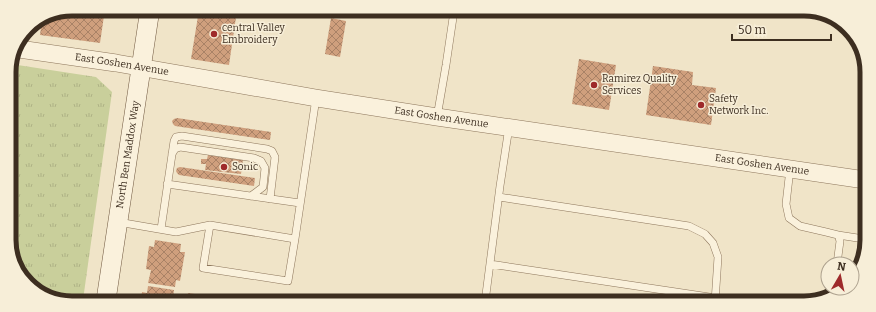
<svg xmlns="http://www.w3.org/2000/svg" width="876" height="312" viewBox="0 0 876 312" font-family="Bitter,serif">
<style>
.grass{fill:url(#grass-tufts)}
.building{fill:url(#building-cross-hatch)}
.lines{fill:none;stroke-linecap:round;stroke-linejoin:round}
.service-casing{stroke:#8d765c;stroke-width:8}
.tertiary-casing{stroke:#8d765c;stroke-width:18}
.secondary-casing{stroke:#6f573f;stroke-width:20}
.service{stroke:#faf1dc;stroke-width:7}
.tertiary{stroke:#faf1dc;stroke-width:17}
.secondary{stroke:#faf1dc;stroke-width:19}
.poi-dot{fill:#9e2a2b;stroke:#f7eed8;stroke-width:1.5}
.labels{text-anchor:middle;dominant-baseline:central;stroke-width:3;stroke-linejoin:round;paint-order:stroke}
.poi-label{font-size:10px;fill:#3d2e20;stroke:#f7eed8;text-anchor:start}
.street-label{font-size:10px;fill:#3d2e20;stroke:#f7eed8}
.rim{fill:none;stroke:#3d2e20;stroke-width:5}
</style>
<defs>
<pattern id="grass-tufts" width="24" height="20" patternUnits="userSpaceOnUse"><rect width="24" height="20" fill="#c9cf9b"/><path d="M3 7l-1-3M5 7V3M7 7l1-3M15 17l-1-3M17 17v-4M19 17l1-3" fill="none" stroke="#aeb285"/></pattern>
<pattern id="building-cross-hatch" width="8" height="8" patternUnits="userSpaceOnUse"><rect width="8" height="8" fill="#cf9f7d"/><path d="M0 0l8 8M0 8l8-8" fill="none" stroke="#a98266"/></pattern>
</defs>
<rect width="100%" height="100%" fill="#f0e4c8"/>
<!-- grass -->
<path class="grass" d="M11,64L96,77L112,92L83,300H52L25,282L10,252L9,68Z"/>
<!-- building -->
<path class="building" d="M72,9H105L100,43L40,35L42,20Z
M199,10H237L229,65L191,59Z
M331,18L346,21L340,57L325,54Z
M579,59L616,65L609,110L572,104Z
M653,66L693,72L692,85L716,88L711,125L646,115Z
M177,118L271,132L270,140L175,126L173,124L172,121L174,119Z
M208,155L243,160L241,174L205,170L206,164H201V159H207Z
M180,167L255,178L254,186L179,175L177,173L176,171L177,168Z
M155,240L181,244L180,252H185L180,281L176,280L175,287L148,283L151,270L146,269L149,246L154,247Z
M148,286L174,290L173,298L178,299V300H141L142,292L147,293Z
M188,293L215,297L214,300H187Z"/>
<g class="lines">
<defs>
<path id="service" d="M437,117L446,65L454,11
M172,154L175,149L180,147L254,158L261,161L265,168L263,187L251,196
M790,169L786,204L789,218L800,226L826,232L838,235L840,241L837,264
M167,184L300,203
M499,197L689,226L705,234L713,243L718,257L715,302
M118,222L176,232L210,225L295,239L316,98
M210,225L203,268L288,281L295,239
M161,229L174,141L176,137L182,136L267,149L272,151L275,157L270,199
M838,235L864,239
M490,264L716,298
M832,294L833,288
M485,302L500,186L509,127"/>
<g id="tertiary">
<path id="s1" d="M19,49L116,63L316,98L437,117L865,180"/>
</g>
<g id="secondary">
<path id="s2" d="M106,300L150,9"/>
</g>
</defs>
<!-- service casing -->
<use href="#service" class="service-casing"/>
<!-- tertiary casing -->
<use href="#tertiary" class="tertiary-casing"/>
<!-- secondary casing -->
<use href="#secondary" class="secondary-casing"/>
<!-- service -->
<use href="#service" class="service"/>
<!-- tertiary -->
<use href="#tertiary" class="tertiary"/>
<!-- secondary -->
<use href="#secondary" class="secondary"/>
</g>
<!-- markers -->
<g class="poi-dot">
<circle cx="214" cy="34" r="4"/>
<circle cx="594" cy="85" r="4"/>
<circle cx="701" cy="105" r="4"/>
<circle cx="224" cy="167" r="4"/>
</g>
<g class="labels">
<!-- poi labels -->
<g class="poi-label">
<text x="222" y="28">central Valley<tspan x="222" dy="12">Embroidery</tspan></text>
<text x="602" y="79">Ramirez Quality<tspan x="602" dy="12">Services</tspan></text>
<text x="709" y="99">Safety<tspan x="709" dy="12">Network Inc.</tspan></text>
<text x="232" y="167">Sonic</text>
</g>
<!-- street labels -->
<g class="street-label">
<text stroke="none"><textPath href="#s1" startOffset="104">East Goshen Avenue</textPath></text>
<text stroke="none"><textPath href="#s1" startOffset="428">East Goshen Avenue</textPath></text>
<text stroke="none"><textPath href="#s2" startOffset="147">North Ben Maddox Way</textPath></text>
<text stroke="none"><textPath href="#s1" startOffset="752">East Goshen Avenue</textPath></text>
</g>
</g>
<!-- crop -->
<path d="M0 0H876V312H0ZM72 16H804A56 56 0 0 1 860 72V240A56 56 0 0 1 804 296H72A56 56 0 0 1 16 240V72A56 56 0 0 1 72 16Z" fill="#f7eed8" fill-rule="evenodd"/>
<path class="rim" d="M72 16H804A56 56 0 0 1 860 72V240A56 56 0 0 1 804 296H72A56 56 0 0 1 16 240V72A56 56 0 0 1 72 16Z"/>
<!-- north arrow -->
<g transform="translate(840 276) rotate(9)"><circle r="19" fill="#f7eed8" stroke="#ada18e"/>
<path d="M0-3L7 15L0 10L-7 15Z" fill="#9e2a2b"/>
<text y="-6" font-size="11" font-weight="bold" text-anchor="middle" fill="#3d2e20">N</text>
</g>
<!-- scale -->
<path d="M732 34v6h99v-6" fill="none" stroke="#3d2e20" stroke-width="2"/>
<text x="738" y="34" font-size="12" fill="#3d2e20" stroke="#f7eed8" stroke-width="3" paint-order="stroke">50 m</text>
</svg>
